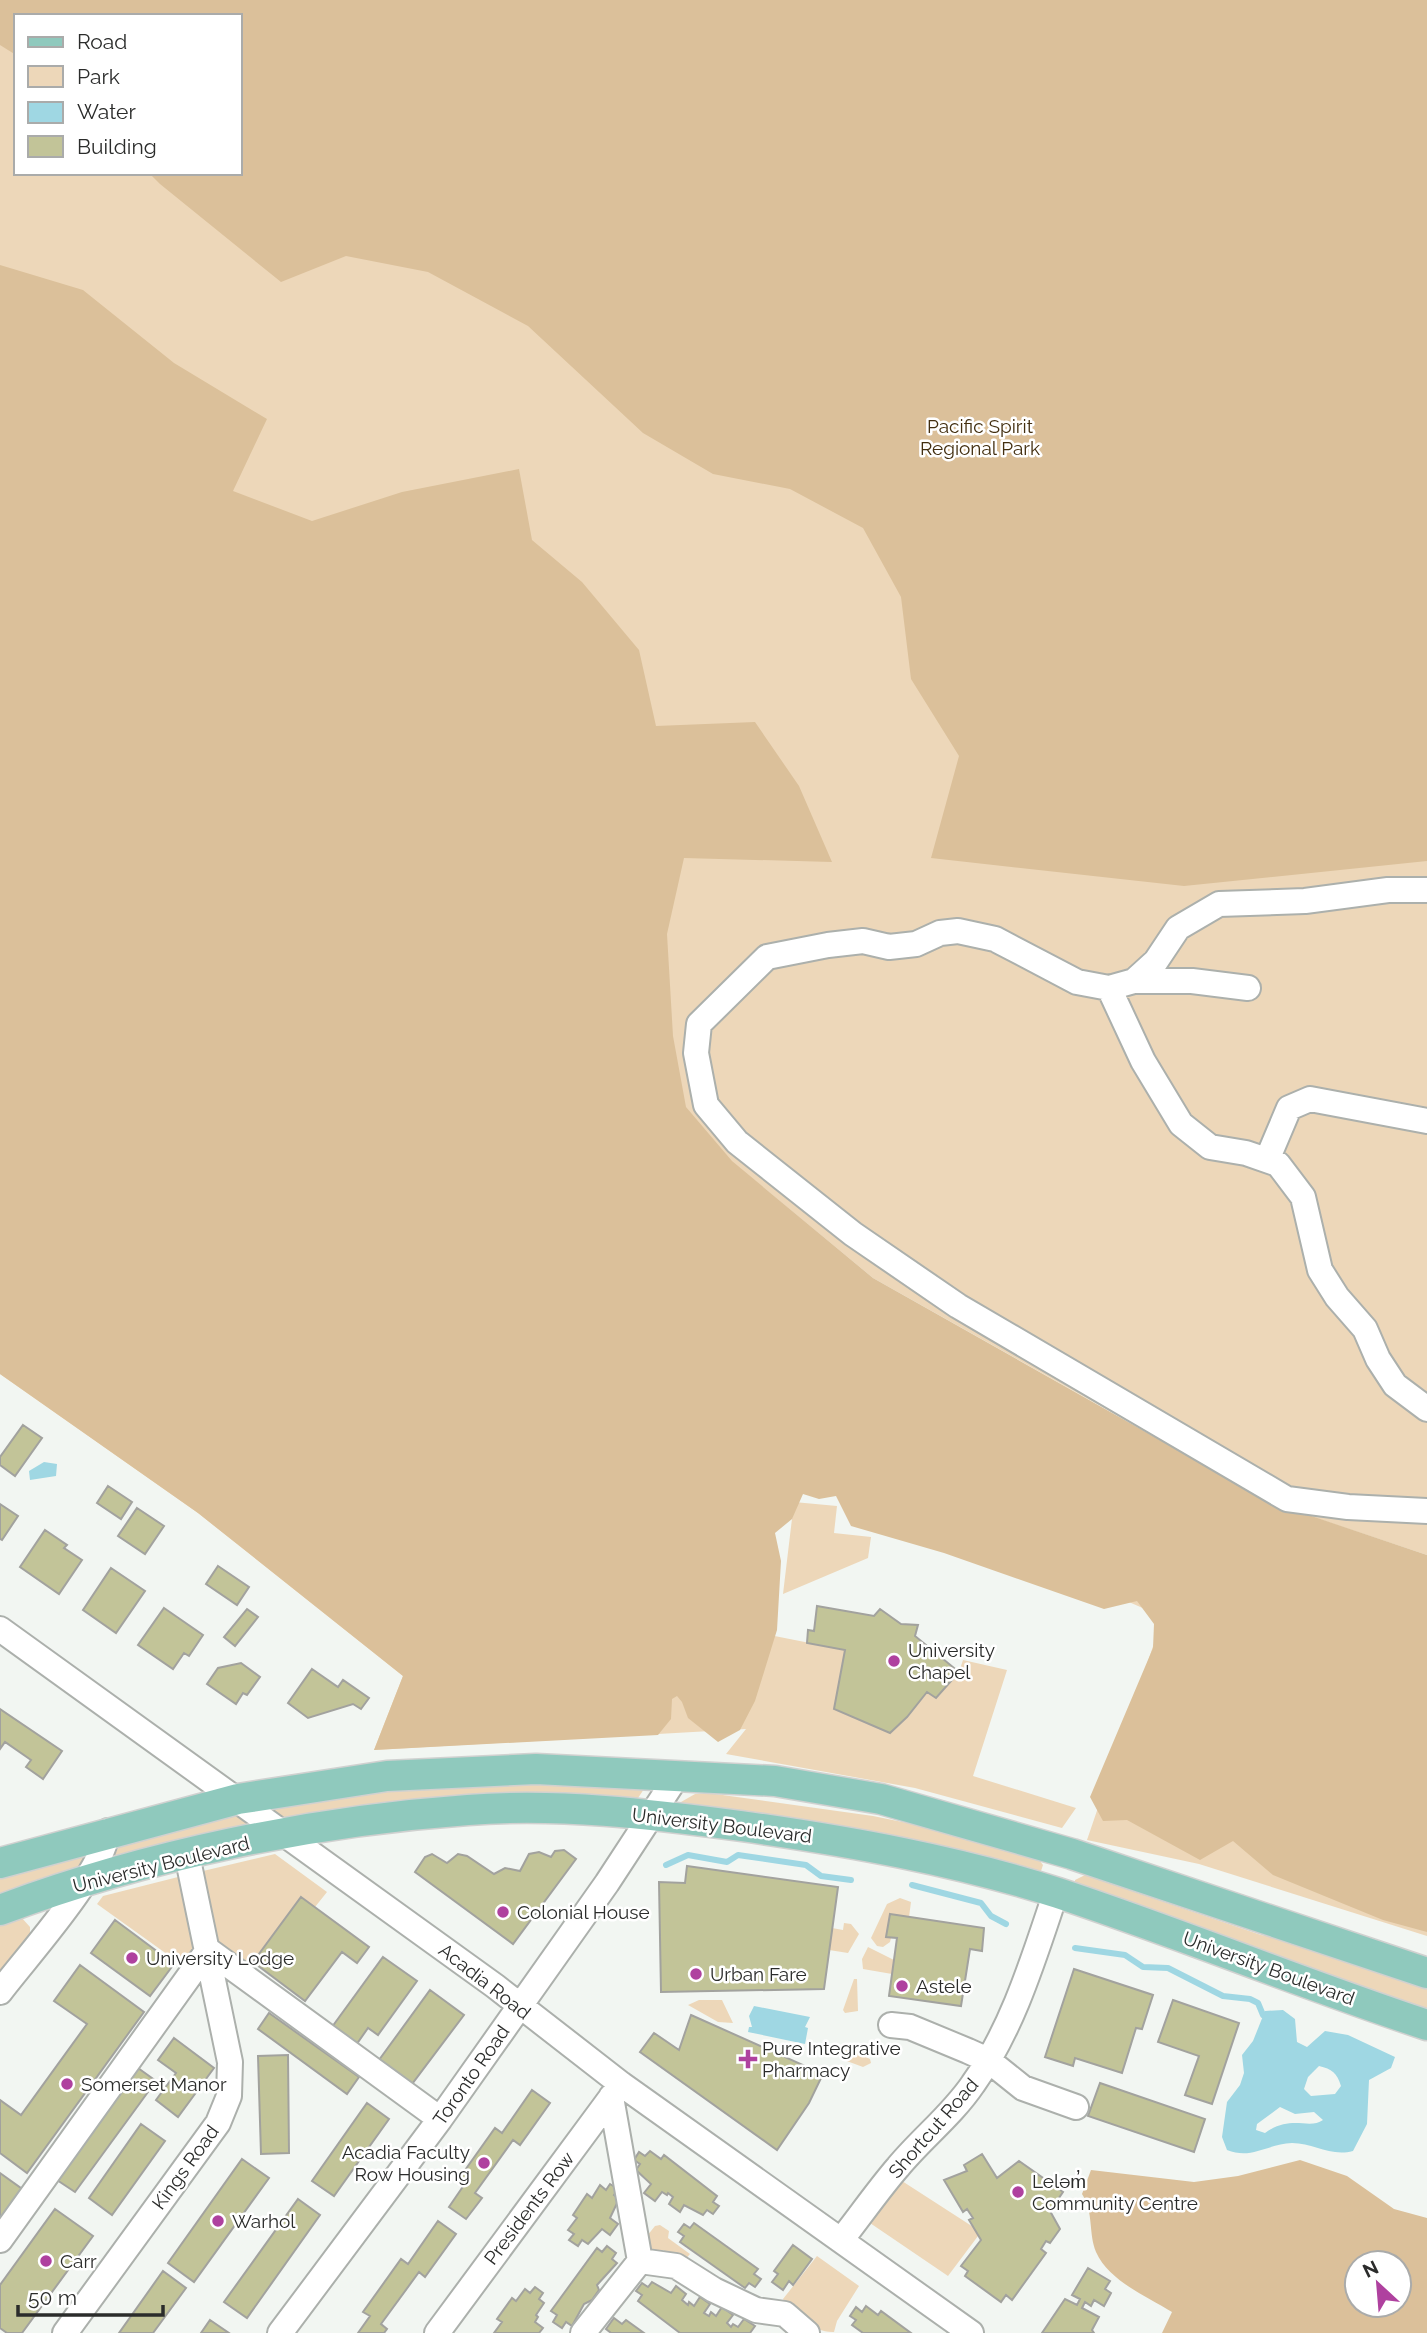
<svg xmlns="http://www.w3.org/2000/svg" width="1427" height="2333" viewBox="0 0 1427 2333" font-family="Raleway,sans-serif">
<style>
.green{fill:#edd7b9;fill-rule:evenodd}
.forest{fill:#dbc09a;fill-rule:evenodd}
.water{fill:#9fd7e3;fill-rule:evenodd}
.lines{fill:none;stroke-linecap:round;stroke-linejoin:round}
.stream{stroke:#9fd7e3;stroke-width:6}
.building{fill:#c2c498;stroke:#a2a29e;stroke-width:2}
.minor-casing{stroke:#acb0ac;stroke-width:28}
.major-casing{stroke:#d0d1d0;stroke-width:33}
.minor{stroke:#fff;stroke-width:24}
.major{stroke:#8fc9bd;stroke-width:30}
.poi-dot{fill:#af419f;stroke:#fff;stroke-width:2.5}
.labels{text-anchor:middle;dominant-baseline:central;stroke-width:5;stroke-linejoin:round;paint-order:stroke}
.park-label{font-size:19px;fill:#422e0f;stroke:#fff}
.poi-label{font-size:19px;fill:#2b2c2b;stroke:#fff;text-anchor:start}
.street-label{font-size:19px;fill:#2b2c2b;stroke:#fff}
</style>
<rect width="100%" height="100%" fill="#f2f6f2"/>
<!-- green -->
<path class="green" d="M0,0H1427V1555L1307,1515L1427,1578V1936L1199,1864L1087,1840L1163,1617L823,1467L781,1479L760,1633L845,1650L834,1709L890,1733L907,1717L927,1692L936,1698L959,1672L963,1660L1007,1670L973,1776L1076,1808L1062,1828L915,1788L726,1754L746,1729L374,1750L403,1676L198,1513L0,1374ZM16,16H240V173H16ZM752,1178L873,1278L1209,1467L922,1331Z
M794,1502L837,1506L834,1533L871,1537L868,1558L783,1594Z
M442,1779L646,1786L636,1801L291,1825L273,1813L268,1804Z
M708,1793L873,1816L1010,1844L1036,1856L1043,1865L1041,1871L929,1844L681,1806V1802L695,1794Z
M228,1808L243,1816L249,1829L117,1860L114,1856L120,1845Z
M88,1853L81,1867L0,1903V1871Z
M275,1854L327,1892L315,1907L301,1897L247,1970L220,1949L203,1871Z
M1085,1875L1261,1935L1306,1943L1427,1979V2012L1075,1889V1880Z
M182,1876L200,1945L185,1967L97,1904L103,1896Z
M900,1898L911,1902L909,1917L890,1914L886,1936L891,1938L890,1942L883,1947L877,1946L871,1938L887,1904Z
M21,1917L30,1927V1934L0,1981V1920Z
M844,1923L851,1924L859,1934L848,1953L829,1950L832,1928L843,1930Z
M868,1947L894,1960L892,1974L863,1969L862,1959Z
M854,1979H857L858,2011L845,2013L843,2010Z
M699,2000H722L733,2023L718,2022L688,2005Z
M848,2049L870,2059L871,2063L863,2067L844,2060L842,2055Z
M902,2181L981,2232L948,2276L870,2223Z
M660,2225L669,2231L668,2238L690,2254L684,2261L675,2253L672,2256L663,2250L657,2255L643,2241L655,2226Z
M817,2256L859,2286L837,2321L834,2332C814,2333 794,2315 783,2299Z"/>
<!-- forest -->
<path class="forest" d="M0,0H1427V861L1184,886L931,858L959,756L911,679L901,597L863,528L790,489L713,474L643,433L528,326L428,272L346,256L281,282L160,184L149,173H240V16H16V55L0,45Z
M0,265L83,290L174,363L267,419L233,491L312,521L402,492L519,469L532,540L582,582L639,650L656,726L755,722L799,786L832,862L684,858L667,934L673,1036L686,1107L732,1161L873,1278L1270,1502L1427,1555V1932L1383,1920L1273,1875L1233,1841L1200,1860L1127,1820L1103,1821L1090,1797L1153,1648L1154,1624L1137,1601L1104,1609L944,1553L851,1526L836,1496L819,1499L803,1494L792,1519L775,1533L781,1561L777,1630L755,1701L740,1730L718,1742L688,1718L682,1702L677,1696L672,1699L671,1719L658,1735L374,1750L403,1676L198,1513L0,1374Z
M1300,2160L1347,2176L1394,2209L1427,2218V2333H1162L1172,2312C1146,2296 1109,2281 1096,2252C1088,2233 1094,2212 1082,2194L1091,2170L1194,2182L1238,2176ZM1399,2263V2305H1357V2263Z"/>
<!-- water -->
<path class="water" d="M44,1462L57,1464L56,1476L30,1480L29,1471Z
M754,2006L810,2017L805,2027L808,2028L805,2044L748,2032L749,2027H752L749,2016Z
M1283,2010L1295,2019L1297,2042L1307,2047L1325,2031L1348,2035L1395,2057L1391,2068L1369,2080L1367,2124L1353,2151C1330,2157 1314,2143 1292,2143C1267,2144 1252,2160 1227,2150L1222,2137L1227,2102L1240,2085L1244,2073L1242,2055L1253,2041L1265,2011ZM1319,2066C1332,2069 1337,2073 1341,2086L1335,2094L1311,2096L1304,2089L1308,2077ZM1280,2107L1295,2114L1314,2112L1323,2120C1309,2130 1291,2114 1265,2133L1256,2130L1257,2124Z"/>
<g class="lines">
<!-- stream -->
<path class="stream" d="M666,1865L688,1855L727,1862L738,1855L806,1865L821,1876L851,1880
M912,1885L981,1903L991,1916L1006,1924
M1075,1948L1125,1955L1143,1967L1168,1968L1223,1996L1250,1999L1258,2003L1263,2015"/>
</g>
<!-- building -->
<path class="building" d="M23,1425L42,1438L15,1476L0,1465V1457Z
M108,1486L132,1502L121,1519L97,1503Z
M0,1504L18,1516L2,1540L0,1539Z
M137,1508L164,1526L145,1554L118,1536Z
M45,1530L67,1545L64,1548L82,1560L59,1594L20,1567Z
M218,1566L249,1587L237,1605L206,1584Z
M111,1568L145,1591L116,1633L83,1610Z
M817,1606L874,1616L880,1609L901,1624L918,1625L915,1636L959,1672L936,1698L927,1692L907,1717L890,1733L834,1709L845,1650L807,1643L808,1630L814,1631Z
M164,1608L203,1635L189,1656L184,1653L173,1669L138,1645Z
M247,1609L258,1617L235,1646L224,1637Z
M241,1663L260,1677L247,1695L243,1693L236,1704L207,1684L218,1668Z
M312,1669L338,1687L343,1680L369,1698L361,1709L353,1704L308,1718L288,1703Z
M0,1709L62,1751L43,1779L26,1767L31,1760L5,1742L0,1749Z
M564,1850L576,1859L513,1944L415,1872L425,1857L432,1854L447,1863L458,1854L467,1856L494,1874L505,1868L520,1871L529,1854L539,1852L551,1857L555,1851Z
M687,1866L838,1887L824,1989L661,1992L659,1882L685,1883Z
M301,1897L369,1947L357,1963L342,1952L305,2001L253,1962Z
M890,1914L984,1928L982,1951L970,1949L961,2006L889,1996L897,1938L886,1937Z
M115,1920L174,1964L150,1996L91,1953Z
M383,1957L417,1981L378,2035L368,2028L356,2045L332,2027Z
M80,1965L144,2012L27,2173L0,2153V2100L21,2115L87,2024L54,2001Z
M1074,1969L1153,1995L1142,2029L1136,2028L1122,2073L1075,2058L1073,2066L1045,2057Z
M430,1990L464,2015L412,2084L379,2060Z
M1173,2000L1239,2023L1212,2104L1185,2095L1199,2056L1158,2042Z
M269,2013L359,2077L347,2094L258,2029Z
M691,2015L823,2074L809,2103L777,2150L640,2052L654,2033L679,2050Z
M174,2038L214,2068L178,2117L156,2100L176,2073L158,2060Z
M288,2055L289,2153L261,2154L258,2056Z
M138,2068L156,2081L75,2192L57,2180Z
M1100,2083L1205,2119L1194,2152L1088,2116Z
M532,2090L550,2103L520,2145L513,2140L475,2193L482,2198L466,2219L449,2207L464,2185L458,2180L495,2128L502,2133Z
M367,2103L389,2119L334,2196L312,2181Z
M141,2124L165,2141L112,2215L89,2198Z
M650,2151L661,2159L664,2155L717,2196L713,2202L719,2206L713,2214L707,2210L703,2215L684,2205L680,2212L669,2204L673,2197L668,2193L667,2195L662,2192L655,2201L644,2193L651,2184L636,2170L640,2164L634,2160L639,2152L645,2156Z
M982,2154L997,2178L1019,2161L1063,2192L1050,2211L1060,2229L1050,2243L1046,2241L1041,2249L1046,2253L1012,2300L1006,2295L1001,2302L965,2276L968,2271L961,2266L981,2240L969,2220L973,2218L967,2209L963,2212L944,2180L967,2171L964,2165Z
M242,2159L269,2178L194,2282L168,2263Z
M0,2173L25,2191L0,2219Z
M610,2184L618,2189L614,2195L619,2199L610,2218L618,2224L610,2235L602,2229L588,2244L582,2240L578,2246L569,2240L574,2234L568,2230L577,2218L573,2215L587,2194L592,2198L600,2185L606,2190Z
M298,2199L320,2215L247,2318L224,2302Z
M55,2209L93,2236L22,2333H7L0,2328V2285Z
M438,2221L456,2234L425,2277L419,2272L381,2324L387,2329L384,2333H358L370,2316L363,2312L401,2259L408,2264Z
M694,2223L758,2269L754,2274L761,2279L755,2287L749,2283L745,2288L680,2242L684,2236L678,2232L684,2224L690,2228Z
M793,2245L812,2259L793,2285L789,2281L783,2290L772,2282L778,2274L774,2271Z
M607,2246L616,2253L612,2259L617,2263L597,2285L599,2290L592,2300L584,2304L572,2326L566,2322L562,2328L553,2322L557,2315L551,2311L597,2248L602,2252Z
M1088,2268L1110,2281L1105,2289L1111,2293L1104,2306L1094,2300L1091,2306L1085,2302L1082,2308L1099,2317L1092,2330L1094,2333H1042L1065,2299L1077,2305L1080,2299L1072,2295Z
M163,2271L186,2288L153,2333H119Z
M652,2282L671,2293L676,2286L686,2294L682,2300L688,2305L689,2302L694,2306L700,2297L710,2304L704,2313L709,2316L711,2312L716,2316L722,2307L733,2315L727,2323L731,2327L733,2324L738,2327L744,2319L755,2326L750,2333H680L638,2301L642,2295L636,2291L642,2283L648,2287Z
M535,2287L543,2293L539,2299L544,2303L536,2315L538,2317L535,2322L543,2328L539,2333H494L502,2322L497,2319L512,2298L516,2301L525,2289L530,2293Z
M866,2306L878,2315L881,2311L911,2333H863L852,2325L856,2320L850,2316L856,2307L862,2312Z
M614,2318L622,2324L626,2320L644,2333H611L606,2329Z
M210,2320L229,2333H201Z"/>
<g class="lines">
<defs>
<path id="minor" d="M1134,981L1156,961L1178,928L1219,904L1305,901L1388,890H1427
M1109,988L1143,1061L1181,1124L1210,1147L1246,1153L1278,1164L1303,1197L1320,1270L1337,1297L1365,1329L1378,1359L1395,1385L1427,1409
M1248,988L1192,981H1134L1109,988L1077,982L995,939L958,931L940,933L916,944L889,947L863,941L828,945L767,957L699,1024L696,1053L706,1105L737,1142L853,1234L958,1306L1287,1499L1348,1507L1427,1511
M1267,1160L1289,1108L1310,1099L1427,1121
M0,1629L495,1986L621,2084L971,2333
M208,1950L440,2119
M0,1992C28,1955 102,1874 108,1831
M891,2025L910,2027L968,2051L988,2060L1023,2088L1076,2107
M611,2097L640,2261
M842,2239C861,2215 878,2190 898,2167C922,2138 952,2115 973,2084C1013,2028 1034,1957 1056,1892
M0,2240L208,1950
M640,2261L676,2266L714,2290L756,2310L785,2314L807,2333
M65,2333L218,2123L229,2096L230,2062L187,1855
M280,2333L440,2119L607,1883L677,1776
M437,2333L621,2084
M583,2333L640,2261"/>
<path id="major" d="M0,1863L238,1799L387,1776L536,1769L775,1781L881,1799L1072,1854L1427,1973
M0,1910C146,1855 313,1821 468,1810C559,1803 650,1814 741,1826C848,1841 955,1860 1058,1893C1182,1934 1303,1984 1427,2025"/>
</defs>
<!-- minor casing -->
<use href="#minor" class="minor-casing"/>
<!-- major casing -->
<use href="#major" class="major-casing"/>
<!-- minor -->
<use href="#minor" class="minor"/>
<!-- major -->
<use href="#major" class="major"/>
</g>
<!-- markers -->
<g class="poi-dot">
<circle cx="894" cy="1661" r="7"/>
<circle cx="503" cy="1912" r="7"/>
<circle cx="132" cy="1958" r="7"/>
<circle cx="696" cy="1974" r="7"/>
<circle cx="902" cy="1986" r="7"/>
<path d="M744.5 2048.5h7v7h7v7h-7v7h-7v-7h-7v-7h7z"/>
<circle cx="67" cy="2084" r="7"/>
<circle cx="484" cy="2163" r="7"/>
<circle cx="1018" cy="2192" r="7"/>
<circle cx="218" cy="2221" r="7"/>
<circle cx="46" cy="2261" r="7"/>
</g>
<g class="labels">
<!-- park labels -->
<g class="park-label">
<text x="980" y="426">Pacific Spirit<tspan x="980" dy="22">Regional Park</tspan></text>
</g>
<!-- poi labels -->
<g class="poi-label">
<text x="908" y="1650">University<tspan x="908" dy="22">Chapel</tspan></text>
<text x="517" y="1912">Colonial House</text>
<text x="146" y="1958">University Lodge</text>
<text x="710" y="1974">Urban Fare</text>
<text x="916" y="1986">Astele</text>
<text x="762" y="2048">Pure Integrative<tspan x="762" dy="22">Pharmacy</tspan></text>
<text x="81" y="2084">Somerset Manor</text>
<text x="470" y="2152" text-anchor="end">Acadia Faculty<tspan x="470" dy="22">Row Housing</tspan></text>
<text x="1032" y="2181">Leləm̓<tspan x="1032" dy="22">Community Centre</tspan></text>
<text x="232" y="2221">Warhol</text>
<text x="60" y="2261">Carr</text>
</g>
<!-- street labels -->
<g class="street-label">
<text transform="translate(722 1825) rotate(7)">University Boulevard</text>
<text transform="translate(161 1864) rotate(-14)">University Boulevard</text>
<text transform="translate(1269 1968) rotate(20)">University Boulevard</text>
<text transform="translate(485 1981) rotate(38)">Acadia Road</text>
<text transform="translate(471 2075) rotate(-55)">Toronto Road</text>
<text transform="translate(933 2128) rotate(-49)">Shortcut Road</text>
<text transform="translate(185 2167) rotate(-54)">Kings Road</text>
<text transform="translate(529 2208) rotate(-53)">Presidents Row</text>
</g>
</g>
<!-- legend -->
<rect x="14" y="14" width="228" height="161" fill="#ffffff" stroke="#aaabaa" stroke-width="2"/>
<rect x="28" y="37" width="35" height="10" fill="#8fc9bd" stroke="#aaabaa" stroke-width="2"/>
<text x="77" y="49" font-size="21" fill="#2b2c2b">Road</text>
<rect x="28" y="66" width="35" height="21" fill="#edd7b9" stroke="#aaabaa" stroke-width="2"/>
<text x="77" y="84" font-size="21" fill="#2b2c2b">Park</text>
<rect x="28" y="102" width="35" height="21" fill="#9fd7e3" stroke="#aaabaa" stroke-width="2"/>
<text x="77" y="119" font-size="21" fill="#2b2c2b">Water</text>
<rect x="28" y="136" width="35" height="21" fill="#c2c498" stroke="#aaabaa" stroke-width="2"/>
<text x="77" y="154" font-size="21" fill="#2b2c2b">Building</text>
<!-- north arrow -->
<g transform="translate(1378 2284) rotate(334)"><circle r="33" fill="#ffffff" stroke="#aaabaa" stroke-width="2"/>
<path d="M0-5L12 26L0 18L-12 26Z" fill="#af419f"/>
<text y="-10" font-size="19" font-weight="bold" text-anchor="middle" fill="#2b2c2b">N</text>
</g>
<!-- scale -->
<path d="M18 2305v10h145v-10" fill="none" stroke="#2b2c2b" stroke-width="3.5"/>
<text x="28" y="2305" font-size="21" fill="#2b2c2b" stroke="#ffffff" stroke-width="5" paint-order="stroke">50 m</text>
</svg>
